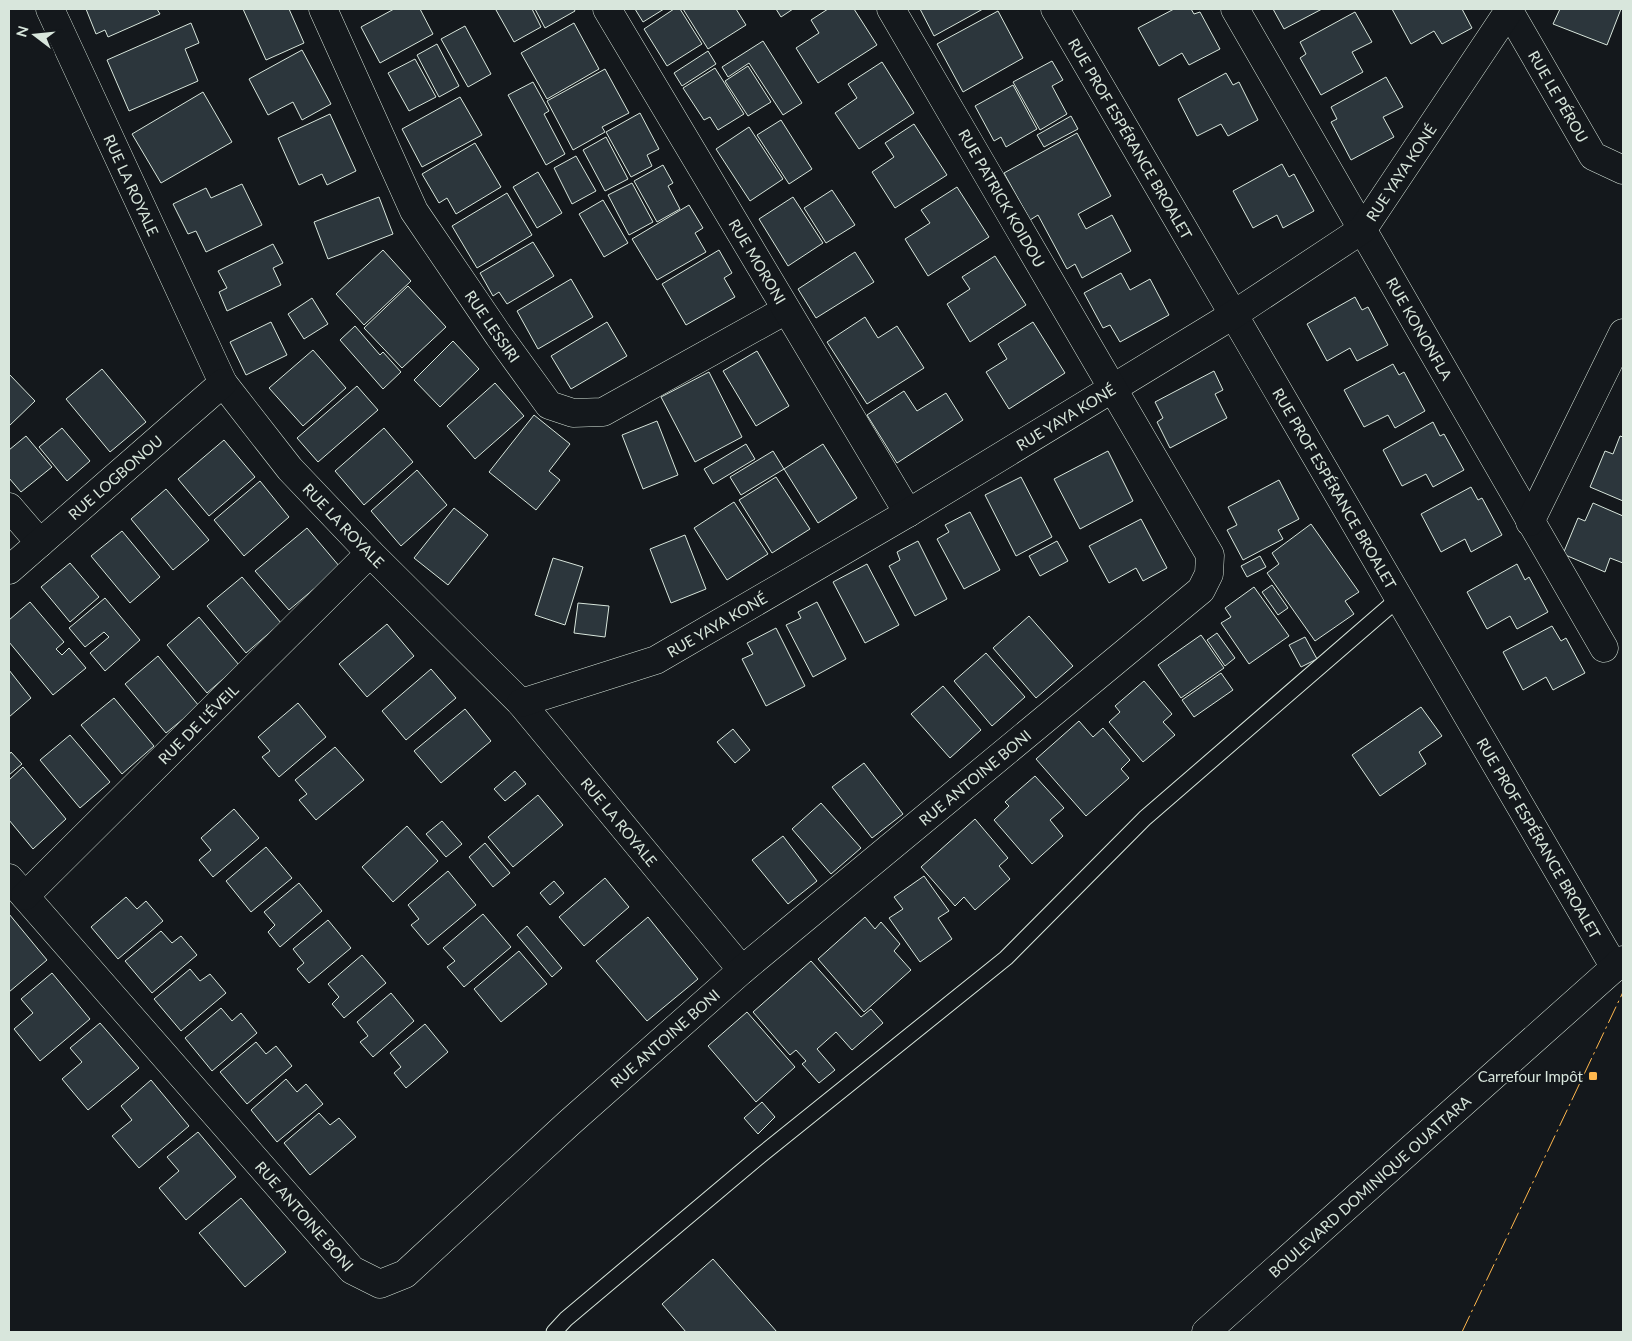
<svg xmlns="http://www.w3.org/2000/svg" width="1632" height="1341" viewBox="0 0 1632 1341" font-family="Lato,sans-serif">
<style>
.building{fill:#2c363c;stroke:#d8e6dc}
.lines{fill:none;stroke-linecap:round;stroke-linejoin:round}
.service-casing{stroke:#d8e6dc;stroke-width:17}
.minor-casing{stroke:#d8e6dc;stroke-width:29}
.tertiary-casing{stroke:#d8e6dc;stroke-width:29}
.service{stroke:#14181c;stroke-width:15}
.minor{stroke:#14181c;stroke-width:28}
.tertiary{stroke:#14181c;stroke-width:28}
.power{stroke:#ffb74d;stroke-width:1;stroke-dasharray:18 4 2.5 4;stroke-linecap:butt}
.poi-dot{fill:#ffb74d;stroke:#14181c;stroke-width:2}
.labels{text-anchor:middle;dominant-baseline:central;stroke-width:4;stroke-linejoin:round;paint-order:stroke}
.street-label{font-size:15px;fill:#d8e6dc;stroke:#14181c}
.poi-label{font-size:15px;fill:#d8e6dc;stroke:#14181c;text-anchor:end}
</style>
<rect width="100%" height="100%" fill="#14181c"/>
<!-- building -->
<path class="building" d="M86,9H157L160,14L108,37L105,30L96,34Z
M243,9H289L304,43L266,60Z
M394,9H420L433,34L380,63L361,27Z
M498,9H532L541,27L514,42L496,10Z
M535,9H574L575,11L545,28Z
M635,9H664L643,22Z
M674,9H680L702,44L667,66L644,29Z
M683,9H736L746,25L708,49Z
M776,9H793L781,17Z
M828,9H854L877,45L818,83L796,48L819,33L811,20Z
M920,9H983L934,36Z
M1174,9H1191L1194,14L1200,12L1220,49L1189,65L1182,53L1159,66L1138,28Z
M1273,9H1322L1284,29Z
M1392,9H1462L1472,28L1442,44L1434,31L1411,44Z
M1560,9H1621L1607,45L1553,24Z
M998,11L1023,58L963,92L937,44Z
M1355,12L1372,42L1352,52L1363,72L1321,95L1300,58L1306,54L1300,42Z
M191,23L199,43L185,49L198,81L129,111L107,60Z
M574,23L599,69L547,99L521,53Z
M465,26L491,74L468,87L441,39Z
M763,41L802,103L783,115L749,63L728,77L722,67Z
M437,44L459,86L439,97L417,55Z
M302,50L331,104L302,120L293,102L268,115L249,79Z
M708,51L716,64L682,86L674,73Z
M415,59L436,97L409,111L388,73Z
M1052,61L1063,80L1052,86L1067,114L1040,130L1013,82Z
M882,62L914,113L859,149L835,113L857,98L848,84Z
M748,66L771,102L748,116L725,81Z
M715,68L744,114L718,130L710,117L704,120L683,88Z
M605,69L629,113L602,127L605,132L573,150L547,101Z
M1226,73L1233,85L1239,82L1258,120L1228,136L1221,124L1197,136L1178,99Z
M1386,77L1403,107L1383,117L1394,137L1351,160L1331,122L1337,119L1331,107Z
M533,82L549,111L544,114L565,154L546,165L508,95Z
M1013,85L1037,129L1006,147L1001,137L994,141L975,106Z
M203,92L232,142L161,183L132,134Z
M460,97L482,135L422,167L402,129Z
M640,113L659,149L647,155L652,166L631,177L606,132Z
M330,114L356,171L327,185L322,174L299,185L278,138Z
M1071,116L1078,129L1044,147L1037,135Z
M781,120L812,169L789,184L757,135Z
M914,124L947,175L895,208L872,172L894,157L885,143Z
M749,127L783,179L750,201L716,149Z
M1077,133L1111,196L1078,214L1086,229L1112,215L1131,251L1082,278L1075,264L1067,269L1038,215L1030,220L1004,173Z
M606,137L628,179L605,191L583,150Z
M475,143L501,187L456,214L447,198L439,203L422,174Z
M576,156L596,191L572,204L554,168Z
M1282,164L1289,177L1294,174L1314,211L1283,228L1277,215L1253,228L1233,191Z
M663,165L673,183L668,186L680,209L657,222L634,181Z
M538,172L562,213L537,228L513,187Z
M632,183L653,222L629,235L608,195Z
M242,184L262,225L206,252L196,231L188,234L173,204L206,188L211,198Z
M957,187L989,237L928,276L905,239L930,223L921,210Z
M832,190L855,225L826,243L804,208Z
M507,193L532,235L477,268L452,226Z
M379,197L393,234L328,259L314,222Z
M793,197L823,243L788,266L759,219Z
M603,200L628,243L604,257L579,214Z
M689,205L703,228L695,233L706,252L657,280L632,239Z
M533,242L554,276L507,304L499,292L493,296L480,273Z
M273,244L283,263L273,268L281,285L227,311L219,292L227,288L218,271Z
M383,250L411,281L364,325L336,294Z
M719,250L732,273L724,278L735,297L686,325L662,284Z
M855,252L874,282L816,318L798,289Z
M995,256L1026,305L970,342L947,304L970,289L962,277Z
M1121,273L1130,290L1150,279L1169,315L1120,342L1110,325L1103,328L1084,293Z
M571,279L593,317L538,349L517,311Z
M408,286L446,327L402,368L364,328Z
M1355,297L1362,310L1368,307L1388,345L1357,361L1350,348L1327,361L1307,324Z
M312,298L328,324L304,339L288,314Z
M865,317L878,338L897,326L924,368L867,404L827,342Z
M271,322L287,355L246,375L230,342Z
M607,322L627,356L571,389L551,356Z
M1033,322L1065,373L1009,409L986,372L1007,359L998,344Z
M355,326L380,355L383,352L401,372L383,389L340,340Z
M453,341L479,369L440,407L414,380Z
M313,350L346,388L303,426L269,388Z
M757,351L789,406L756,426L723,371Z
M1393,364L1399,375L1404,372L1425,411L1395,428L1388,415L1364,427L1344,390Z
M102,369L146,422L110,452L66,399Z
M1214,371L1223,390L1215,394L1227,418L1170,448L1157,422L1163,418L1155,402Z
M709,372L742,437L695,462L661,397Z
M9,374L35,401L9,426Z
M495,383L524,416L475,459L447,426Z
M357,386L378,410L318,462L297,438Z
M904,391L917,411L946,393L963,420L897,463L867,415Z
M534,415L570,444L549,471L560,480L536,510L489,472Z
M657,421L678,475L643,489L622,435Z
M1433,422L1440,436L1444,434L1464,470L1433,487L1426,474L1402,486L1383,450Z
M62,428L90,461L67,481L39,447Z
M384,428L413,462L364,505L335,471Z
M26,436L52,467L21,492L9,478V450Z
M1620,436L1623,437V501L1590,487L1605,451L1613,454Z
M224,440L255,477L209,516L178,479Z
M746,444L755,459L713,484L704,469Z
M823,444L857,498L818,523L784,469Z
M773,451L784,469L741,495L730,477Z
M1108,451L1133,501L1080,529L1054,479Z
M417,470L447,505L401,546L371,511Z
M776,477L810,529L772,553L739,500Z
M1021,477L1052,537L1016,556L985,495Z
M1279,480L1299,519L1278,530L1283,539L1243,560L1227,530L1237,525L1228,507Z
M260,481L289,517L244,556L214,520Z
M1471,487L1478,500L1482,498L1502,535L1471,552L1465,539L1441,552L1421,514Z
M166,489L209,540L173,570L131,519Z
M734,502L768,554L727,580L694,528Z
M1593,503L1623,516V563L1610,558L1605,572L1563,554L1578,518L1585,521Z
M454,508L488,535L448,585L414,558Z
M970,512L1000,570L964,589L937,539L949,532L945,525Z
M1141,519L1167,568L1143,581L1136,568L1109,583L1089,546Z
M1311,524L1359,592L1345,601L1354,614L1315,641L1267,573L1279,564L1272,553Z
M307,528L340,567L289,610L255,571Z
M122,531L160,577L130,603L91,556Z
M685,535L706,589L671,603L650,549Z
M918,541L947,599L915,616L889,566L900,560L897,552Z
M1057,541L1068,561L1040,576L1029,556Z
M1260,556L1266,567L1247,577L1241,566Z
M553,558L583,567L565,625L535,615Z
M70,563L99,597L70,622L41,587Z
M867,564L899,625L865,643L833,582Z
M1517,564L1525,580L1529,577L1548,612L1517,629L1510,616L1487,629L1467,592Z
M242,577L281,623L246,653L207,606Z
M1272,585L1288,608L1278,615L1262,592Z
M1254,587L1289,636L1249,664L1221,623L1231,617L1225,608Z
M105,598L140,640L105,671L90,653L109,637L104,632L85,647L69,628Z
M30,602L64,642L56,649L62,655L69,648L86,668L53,695L9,642V620Z
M817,602L846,659L813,677L786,625L801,618L798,612Z
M578,603L609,606L605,637L574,633Z
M1029,616L1073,666L1036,698L993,648Z
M199,617L239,665L207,693L167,645Z
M387,624L414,656L367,697L339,664Z
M1552,626L1561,641L1566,638L1585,673L1553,690L1546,677L1523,690L1503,652Z
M776,628L805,686L766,706L742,659L753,654L747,643Z
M1217,633L1235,658L1225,666L1207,640Z
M1201,635L1224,668L1181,698L1158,665Z
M1305,637L1317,659L1301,667L1289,645Z
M986,653L1025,697L992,726L954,681Z
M158,656L199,706L166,733L125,684Z
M431,669L456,698L406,740L382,711Z
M9,670L31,698L9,717Z
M1221,673L1233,690L1194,717L1182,700Z
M1144,681L1172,714L1163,722L1175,735L1143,762L1109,722L1120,712L1115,706Z
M943,686L981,730L950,758L911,714Z
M114,698L154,746L122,774L81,725Z
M298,703L326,737L279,777L262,757L270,751L258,737Z
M1421,707L1442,736L1419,752L1426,764L1380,796L1352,755Z
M465,709L491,741L441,783L414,751Z
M1079,721L1093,737L1103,728L1130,760L1121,769L1129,778L1086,816L1036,759Z
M733,729L750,750L735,763L717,742Z
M70,735L110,782L80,808L40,760Z
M335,747L364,780L316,820L299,800L307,794L295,780Z
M11,752L22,764L9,775V755Z
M864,763L903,814L872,838L832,787Z
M23,767L66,819L33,849L9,820V780Z
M515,771L526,784L505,801L494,789Z
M1035,776L1064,808L1050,820L1063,836L1032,864L994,820L1009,806L1005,802Z
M538,795L563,825L513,867L488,837Z
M821,803L861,848L831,874L792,829Z
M234,809L259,838L213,877L199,860L211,850L201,838Z
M975,819L1008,858L999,866L1010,879L975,910L964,897L955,906L921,867Z
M442,821L462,844L446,857L426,834Z
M407,826L438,861L393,902L362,867Z
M783,836L817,881L788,904L752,860Z
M485,843L510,873L493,887L469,857Z
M266,847L292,878L251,912L226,881Z
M448,871L476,905L428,945L411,925L419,919L408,905Z
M924,876L949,911L938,918L952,939L920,962L889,918L903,909L894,897Z
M605,878L629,907L584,946L559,917Z
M554,881L564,893L550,905L540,893Z
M299,883L322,911L280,947L268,932L275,925L264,912Z
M126,897L137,909L146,901L163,921L118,959L91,927Z
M9,914L47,960L9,992Z
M483,914L511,947L464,987L447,967L455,961L443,948Z
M648,917L698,979L647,1021L596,961Z
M865,917L875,929L881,922L900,944L894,951L911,970L864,1012L818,959Z
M328,920L351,948L309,983L297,969L304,963L293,949Z
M527,926L562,968L552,977L517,935Z
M161,931L172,943L181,936L197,955L152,993L125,961Z
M519,951L547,984L501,1022L474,989Z
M362,955L386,983L344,1018L332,1004L339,997L328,984Z
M811,961L861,1017L871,1009L883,1023L852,1050L836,1032L817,1049L835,1070L819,1083L802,1064L806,1061L796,1050L790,1055L753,1012Z
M190,969L200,981L210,974L226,993L181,1031L154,999Z
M52,973L90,1019L40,1061L14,1029L33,1013L21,999Z
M391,993L414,1021L373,1057L360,1042L368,1036L357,1022Z
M221,1008L232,1021L241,1013L257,1033L212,1071L185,1038Z
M747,1012L795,1067L756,1102L708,1046Z
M100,1023L139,1068L88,1110L62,1079L82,1062L70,1048Z
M425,1024L448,1052L406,1088L394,1073L401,1067L390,1053Z
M256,1042L266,1054L276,1046L292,1066L247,1104L220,1072Z
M286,1079L297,1092L306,1084L323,1104L277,1142L251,1110Z
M151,1080L189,1126L139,1168L112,1136L132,1120L121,1106Z
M762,1102L775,1117L758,1134L744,1118Z
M319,1113L330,1125L339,1118L356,1137L310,1175L284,1143Z
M198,1132L236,1177L186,1220L159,1188L179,1171L167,1157Z
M241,1198L286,1252L245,1287L199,1233Z
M713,1259L777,1332H686L662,1304Z"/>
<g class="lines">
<defs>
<path id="service" d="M554,1332L566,1319L761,1155L1006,958L1145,818L1398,599"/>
<g id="minor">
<path id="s1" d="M50,9L223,383L290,469L370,553L521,703L742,970"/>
<path id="s2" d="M323,9L414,211L499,336L549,405L573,413L603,412L786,310"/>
<path id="s3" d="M607,9L908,513"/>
<path id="s4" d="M1055,9L1615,968"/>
<path id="s5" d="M1235,9L1604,648"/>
<path id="s6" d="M1508,9L1593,156L1623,170"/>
<path d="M9,507L40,543"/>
<path d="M1530,522L1623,333"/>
<path id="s7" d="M9,570L223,383"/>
<path id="s8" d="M521,703L656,660L908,513L1233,315L1363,229L1510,9"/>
<path id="s9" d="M9,878L352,1270L380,1284L405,1274L569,1123L742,970L1201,590L1209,574L1210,555L891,9"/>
<path id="s10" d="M25,896L370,553"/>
</g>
<g id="tertiary">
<path id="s11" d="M1206,1332L1623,960"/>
</g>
</defs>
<!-- service casing -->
<use href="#service" class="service-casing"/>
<!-- minor casing -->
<use href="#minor" class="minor-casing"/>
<!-- tertiary casing -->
<use href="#tertiary" class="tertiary-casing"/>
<!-- service -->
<use href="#service" class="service"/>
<!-- minor -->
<use href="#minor" class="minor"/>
<!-- tertiary -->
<use href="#tertiary" class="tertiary"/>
<!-- power -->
<path class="power" d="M1462,1332L1623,992"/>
</g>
<!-- markers -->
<rect class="poi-dot" x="1588" y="1071" width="10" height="10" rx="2.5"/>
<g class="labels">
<!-- street labels -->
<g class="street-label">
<text stroke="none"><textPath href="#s6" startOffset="101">RUE LE PÉROU</textPath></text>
<text stroke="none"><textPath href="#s4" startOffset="150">RUE PROF ESPÉRANCE BROALET</textPath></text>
<text stroke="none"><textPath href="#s8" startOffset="1038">RUE YAYA KONÉ</textPath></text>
<text stroke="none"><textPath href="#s1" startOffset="194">RUE LA ROYALE</textPath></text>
<text transform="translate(1002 198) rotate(60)">RUE PATRICK KOIDOU</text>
<text stroke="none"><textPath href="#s3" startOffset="294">RUE MORONI</textPath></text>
<text stroke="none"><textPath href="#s2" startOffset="361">RUE LESSIRI</textPath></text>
<text stroke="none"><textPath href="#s5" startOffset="369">RUE KONONFLA</textPath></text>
<text stroke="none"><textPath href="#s8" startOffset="618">RUE YAYA KONÉ</textPath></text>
<text stroke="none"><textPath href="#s7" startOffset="141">RUE LOGBONOU</textPath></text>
<text stroke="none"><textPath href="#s4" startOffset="555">RUE PROF ESPÉRANCE BROALET</textPath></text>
<text stroke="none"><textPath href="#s1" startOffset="599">RUE LA ROYALE</textPath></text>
<text stroke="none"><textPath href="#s8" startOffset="212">RUE YAYA KONÉ</textPath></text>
<text stroke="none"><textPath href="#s10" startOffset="244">RUE DE L'ÉVEIL</textPath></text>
<text stroke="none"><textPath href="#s9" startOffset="1335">RUE ANTOINE BONI</textPath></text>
<text stroke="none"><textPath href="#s1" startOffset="1004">RUE LA ROYALE</textPath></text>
<text stroke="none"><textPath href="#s4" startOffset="960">RUE PROF ESPÉRANCE BROALET</textPath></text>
<text stroke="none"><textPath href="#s9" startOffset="930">RUE ANTOINE BONI</textPath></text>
<text stroke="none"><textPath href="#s11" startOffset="219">BOULEVARD DOMINIQUE OUATTARA</textPath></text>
<text stroke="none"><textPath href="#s9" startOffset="449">RUE ANTOINE BONI</textPath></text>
</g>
<!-- poi labels -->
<g class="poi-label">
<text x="1583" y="1076">Carrefour Impôt</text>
</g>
</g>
<!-- border -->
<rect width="1632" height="1341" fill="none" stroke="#d8e6dc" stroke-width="20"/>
<!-- north arrow -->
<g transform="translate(35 35) rotate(286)" stroke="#14181c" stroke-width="4" paint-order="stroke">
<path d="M0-4L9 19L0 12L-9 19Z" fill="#d8e6dc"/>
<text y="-8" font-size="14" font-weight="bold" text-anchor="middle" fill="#d8e6dc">N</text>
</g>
</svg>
